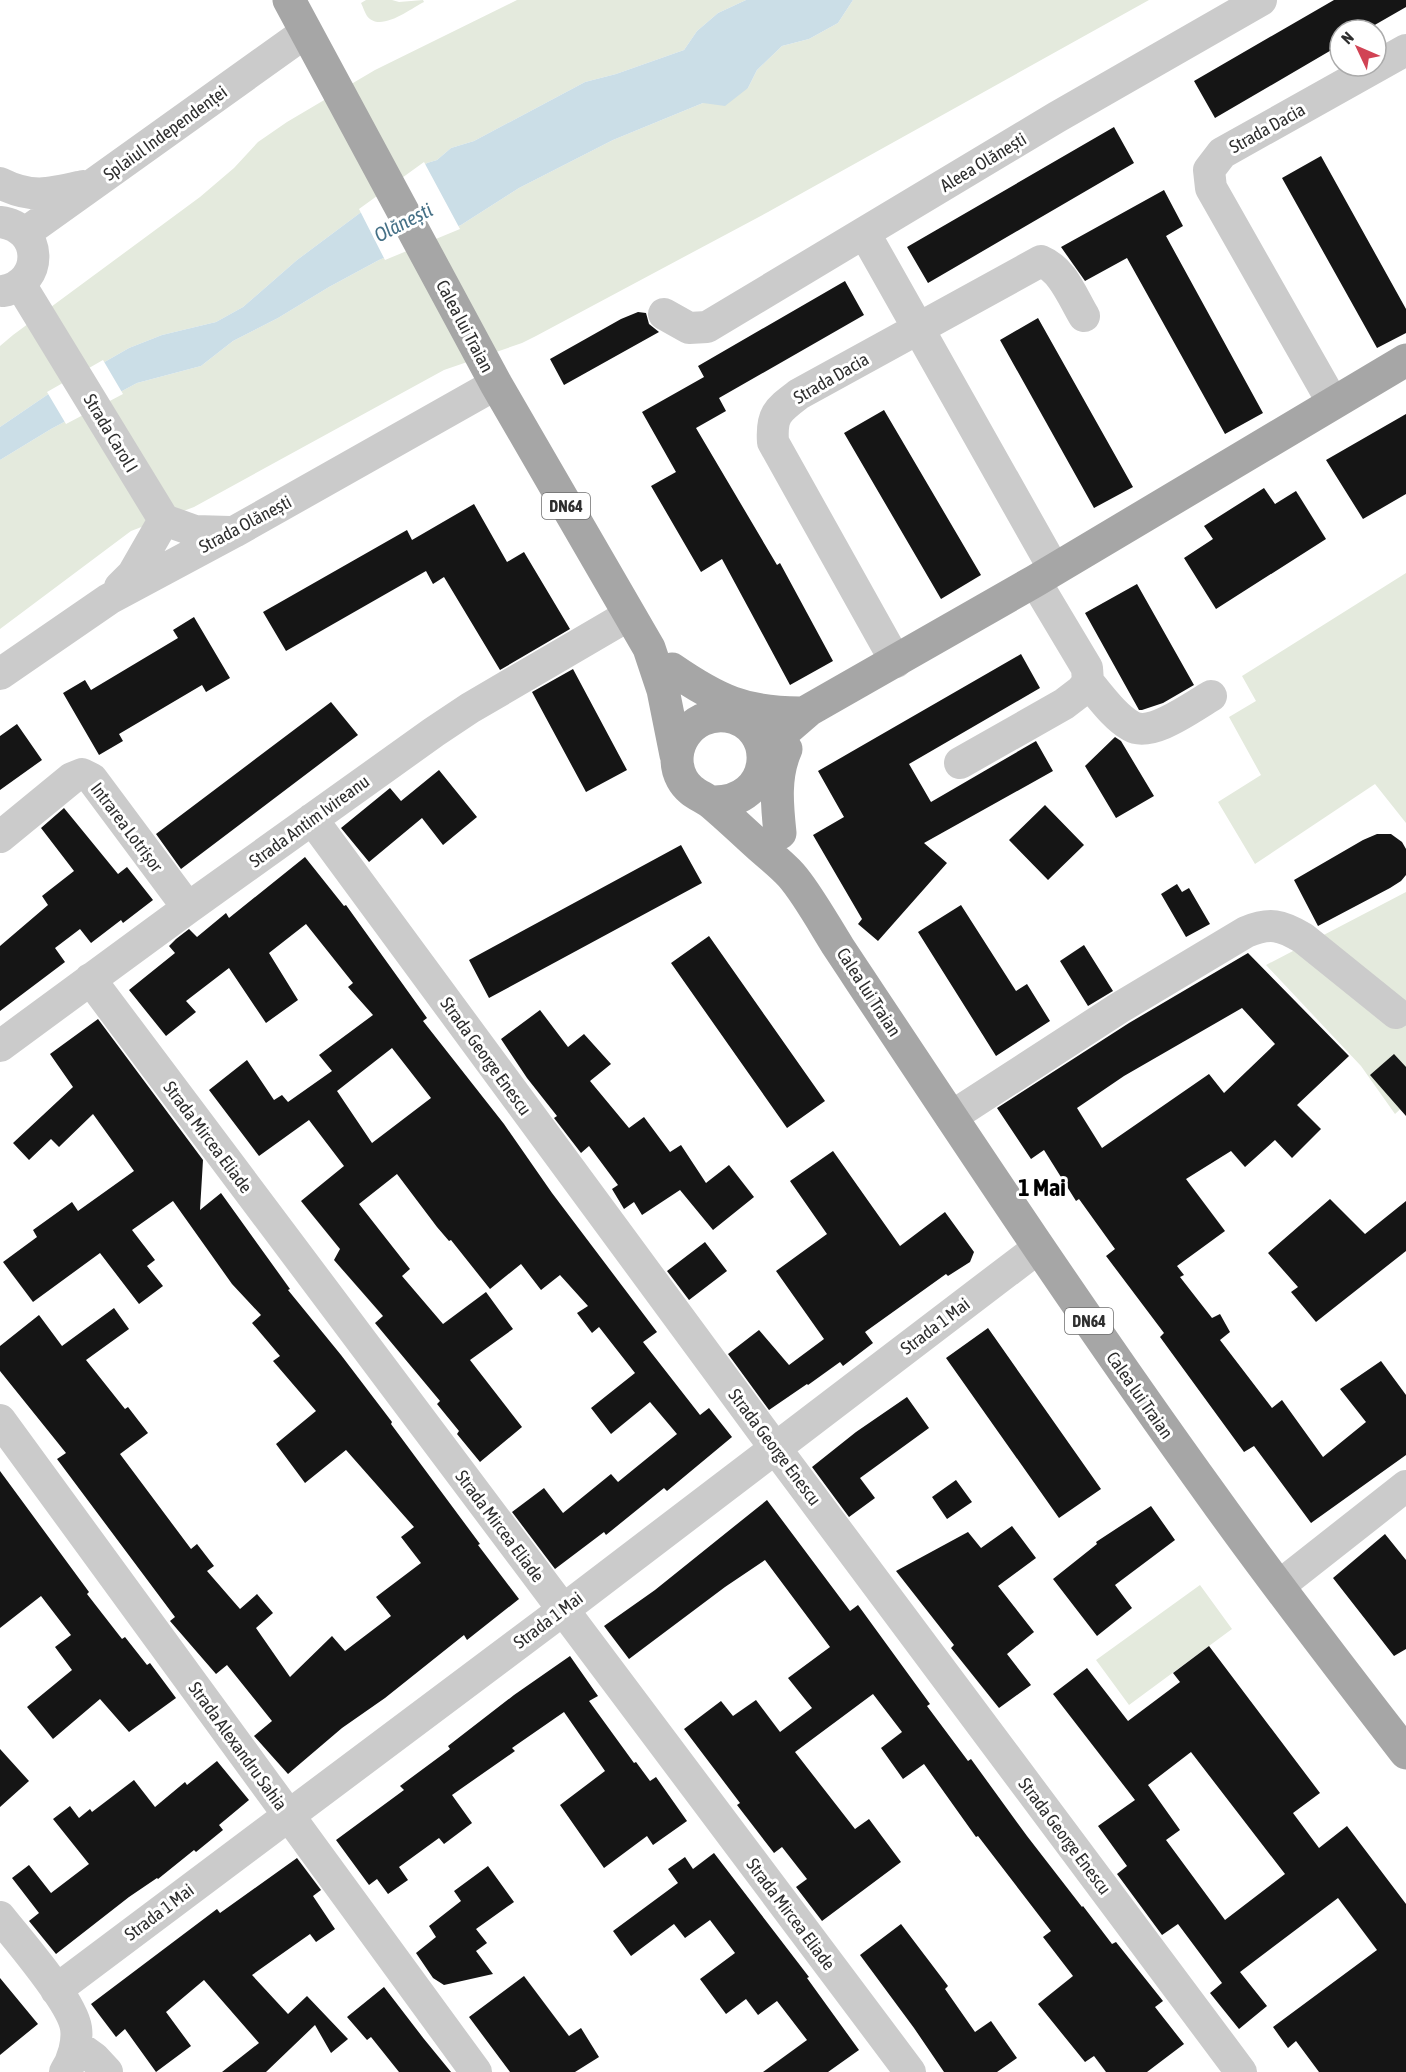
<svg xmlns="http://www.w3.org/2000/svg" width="1406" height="2072" viewBox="0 0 1406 2072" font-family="'Asap Condensed',sans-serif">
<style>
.green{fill:#e4eadd}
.water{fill:#cbdee7}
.pier{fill:#fff}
.building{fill:#151515;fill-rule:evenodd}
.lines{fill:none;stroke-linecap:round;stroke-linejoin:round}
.minor{stroke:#cbcbcb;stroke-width:32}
.major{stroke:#a6a6a6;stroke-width:33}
.labels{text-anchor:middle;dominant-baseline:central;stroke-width:6;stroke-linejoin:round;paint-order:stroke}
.shield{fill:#fff;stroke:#6d6d6d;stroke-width:1.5}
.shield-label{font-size:16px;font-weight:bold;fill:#2e2e2e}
.street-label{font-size:18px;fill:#2e2e2e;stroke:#fff}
.water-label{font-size:20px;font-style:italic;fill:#457086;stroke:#fff}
.district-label{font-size:24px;font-weight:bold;fill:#000;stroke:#fff}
</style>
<rect width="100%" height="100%" fill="#fff"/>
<!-- green -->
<path class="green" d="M366,0H392L399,2L423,0L424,2C410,9 380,33 367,16C365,13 363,7 361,3Z
M517,0H746L718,13L697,31L684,50L616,74L585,82L474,141L451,148L437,160L427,163L297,260L243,307L216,322L162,335L129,348L47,395L0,427V346L13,335L200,197L234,168L258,142L287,122L375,70Z
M853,0H1149L768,212L536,336L522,343L444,370L194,507L131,531L0,629V460L51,429L137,383L201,366L233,341L278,318L329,287L379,260L461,225L519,188L613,140L703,103L748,88L757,70L782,46L809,39L838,23Z
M1406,573V823L1375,784L1255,864L1218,802L1261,775L1229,717L1256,701L1242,676Z
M1406,892V1104L1395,1114L1361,1066L1266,965Z
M1200,1585L1232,1629L1129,1705L1096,1660Z"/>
<!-- water -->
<path class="water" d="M746,0H853L838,23L809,39L782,46L757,70L748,88L725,106L703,103L613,140L519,188L461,225L379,260L329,287L278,318L233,341L201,366L137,383L51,429L0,460V427L47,395L129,348L162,335L216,322L243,307L297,260L427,163L437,160L451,148L474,141L585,82L616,74L684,50L697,31L718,13Z"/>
<!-- pier -->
<path class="pier" d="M424,162L460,229L385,260L359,209Z
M103,360L123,394L66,424L47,392Z"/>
<!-- building -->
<path class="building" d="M1334,0H1406V7L1366,30H1340V45L1215,118L1194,81Z
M1114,127L1134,163L928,283L907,247Z
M1321,156L1406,309V333L1377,348L1282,178Z
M1164,190L1183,226L1166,236L1263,413L1225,434L1127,258L1085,281L1061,247Z
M845,281L864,315L719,398L726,411L696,428L777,565L780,563L833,661L790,685L722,559L701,572L651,486L676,472L642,412L704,377L698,366Z
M638,312L646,313L649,324L659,332L564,385L550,359L621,319Z
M1038,318L1133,487L1094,508L1000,340Z
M884,410L981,575L941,599L844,433Z
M1406,414V494L1363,519L1326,460Z
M1264,488L1275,504L1296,491L1326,539L1216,609L1184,558L1213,539L1204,526Z
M474,504L507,562L524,552L570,629L500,670L444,577L433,584L426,571L286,651L263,612L407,530L412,540Z
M1137,584L1194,685L1163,703L1142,710H1139L1085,613Z
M194,617L230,678L206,692L202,685L119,734L123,741L99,755L63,693L85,680L91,690L178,638L173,630Z
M1021,654L1040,688L909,764L931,802L1036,741L1053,771L924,843L947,863L878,941L858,924L862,919L813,835L844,817L818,771Z
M573,669L627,770L586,792L532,692Z
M331,702L358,735L181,869L156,834Z
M17,724L42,760L0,790V736Z
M1115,737L1121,741L1154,796L1116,818L1085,766Z
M439,770L477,817L443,845L422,818L369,862L341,828L390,788L401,801Z
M1045,805L1084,845L1048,880L1009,840Z
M64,808L118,874L127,867L153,900L123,923L121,920L91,943L80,929L55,948L65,962L0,1011V946L48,905L42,896L74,871L41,828Z
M1377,834H1391L1402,842L1406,849V875L1401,881L1390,888L1318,926L1294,880L1363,840Z
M681,845L702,883L489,998L469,960Z
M305,857L344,906L346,905L427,1018L423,1021L504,1124L552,1193L657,1332L643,1342L700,1415L709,1408L732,1437L667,1491L664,1488L606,1535L604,1532L555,1569L512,1512L544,1488L563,1513L611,1474L618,1482L677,1434L650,1402L611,1434L591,1408L635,1373L599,1327L592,1333L577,1313L588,1306L560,1275L541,1290L521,1264L490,1289L451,1240L449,1241L437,1227L397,1174L359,1204L410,1269L402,1276L443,1324L486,1292L513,1329L470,1360L522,1427L480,1462L457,1434L459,1431L437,1404L440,1401L375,1323L383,1316L334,1260L340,1249L301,1201L344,1166L309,1120L259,1156L209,1090L247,1060L274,1100L282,1095L288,1102L332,1071L319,1055L373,1015L348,987L353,983L306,924L269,953L298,1000L266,1023L229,968L186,1001L196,1012L166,1036L129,990L175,953L169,946L176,939L189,929L197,937L226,913L229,918ZM392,1048L431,1098L372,1143L337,1091Z
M1177,884L1182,892L1189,888L1210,924L1186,937L1161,894Z
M961,905L1016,991L1027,984L1050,1021L996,1056L918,932Z
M709,936L825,1101L787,1128L671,963Z
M1084,945L1113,991L1088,1006L1060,961Z
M1248,953L1349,1056L1297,1105L1321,1129L1292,1158L1275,1140L1245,1167L1231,1151L1186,1179L1225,1231L1177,1266L1184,1275L1180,1277L1212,1318L1220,1314L1230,1332L1220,1340L1272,1408L1282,1400L1323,1457L1366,1422L1340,1389L1381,1361L1406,1395V1455L1311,1523L1254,1446L1244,1452L1160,1337L1164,1333L1106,1256L1115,1249L1079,1199L1076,1201L1044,1150L1031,1159L997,1108L1129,1023ZM1242,1008L1275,1044L1224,1093L1209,1074L1102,1148L1077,1108L1124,1076Z
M540,1010L568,1047L584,1034L611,1064L590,1081L629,1128L644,1117L670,1152L681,1145L706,1183L729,1165L754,1197L713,1230L680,1190L642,1215L634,1202L624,1209L612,1189L618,1185L589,1146L581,1153L554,1118L557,1116L527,1078L501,1039Z
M98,1019L203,1160L200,1210L221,1193L290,1289L288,1290L341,1355L392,1422L391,1424L480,1544L478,1545L519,1599L467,1640L464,1635L385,1698L342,1728L288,1774L254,1736L272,1721L227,1665L216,1674L170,1621L175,1617L57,1459L66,1453L0,1371V1346L39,1315L62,1346L114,1308L129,1329L86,1360L125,1409L128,1407L148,1433L120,1454L191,1549L197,1544L214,1566L207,1571L240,1609L257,1594L273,1613L256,1628L290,1677L332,1636L345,1651L391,1616L376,1597L421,1563L401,1537L414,1527L346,1450L305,1483L276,1444L316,1411L273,1361L280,1356L252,1323L261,1315L232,1284L173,1201L132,1230L155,1260L147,1266L163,1286L139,1304L100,1253L33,1302L3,1262L37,1237L33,1230L72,1202L78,1211L134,1171L93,1114L59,1147L51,1139L29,1160L13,1143L73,1087L50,1054Z
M1394,1054L1406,1067V1116L1370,1075Z
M833,1151L900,1246L945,1212L974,1252L970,1262L948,1276L946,1274L865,1332L873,1343L843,1366L840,1362L808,1385L807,1384L769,1410L728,1354L759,1330L789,1365L824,1339L776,1271L827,1234L790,1181Z
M1330,1199L1365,1234L1406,1201V1251L1316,1322L1291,1292L1298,1287L1268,1253Z
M705,1242L727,1271L689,1300L667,1271Z
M988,1328L1101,1489L1059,1518L946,1358Z
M907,1397L929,1428L860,1478L875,1498L849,1517L812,1467L856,1432Z
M0,1471L89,1592L87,1594L122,1639L125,1637L147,1665L150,1663L176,1698L129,1732L100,1699L53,1739L27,1707L72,1670L55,1647L71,1635L41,1596L0,1628Z
M956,1480L972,1502L947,1519L932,1497Z
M767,1500L850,1611L858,1605L930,1704L927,1706L968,1761L971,1759L1027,1836L1082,1907L1083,1906L1112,1944L1116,1942L1163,2001L1155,2007L1184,2044L1147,2072H1106L1094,2056L1085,2062L1038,2004L1073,1976L1043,1937L1051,1931L978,1836L976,1837L924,1764L903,1779L881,1748L902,1732L873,1694L795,1752L855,1829L869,1819L901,1862L822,1921L796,1887L807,1879L782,1847L774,1853L737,1805L740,1803L684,1729L721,1701L733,1716L756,1700L780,1732L812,1708L788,1678L830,1647L765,1560L725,1587L629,1659L604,1626L655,1590Z
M1151,1506L1175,1540L1115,1585L1132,1608L1097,1636L1053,1579L1097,1544L1096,1542Z
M1012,1526L1036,1558L998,1586L1034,1632L1007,1654L1031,1685L999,1708L951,1648L954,1645L896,1571L968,1532L981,1548Z
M1385,1534L1406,1560V1649L1394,1656L1333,1578Z
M1209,1646L1320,1793L1293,1813L1319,1848L1347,1826L1406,1904V2072H1319L1296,2041L1288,2048L1273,2027L1377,1950L1338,1898L1240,1972L1267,2006L1239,2029L1210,1993L1222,1983L1178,1924L1162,1935L1117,1874L1127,1866L1098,1826L1135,1800L1053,1694L1087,1668L1128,1721L1180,1682L1173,1673ZM1191,1752L1285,1874L1225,1920L1166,1840L1180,1830L1148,1785Z
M570,1656L598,1696L589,1701L634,1763L636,1762L650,1781L656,1777L687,1821L653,1845L647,1836L604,1868L560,1805L605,1771L564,1712L512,1748L515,1751L452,1795L472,1823L444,1844L439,1838L399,1867L408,1880L388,1894L377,1879L369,1885L336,1840L404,1790L400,1786L450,1749L448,1746L514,1695Z
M0,1749L29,1781L0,1807Z
M217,1761L249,1800L219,1825L223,1830L196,1852L194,1850L158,1879L157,1878L129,1897L56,1954L29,1921L39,1913L12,1878L29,1865L51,1893L89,1864L53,1819L70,1806L79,1818L90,1809L92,1812L134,1780L155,1807L185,1782L187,1785Z
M714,1853L809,1977L807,1978L859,2050L828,2072H763L807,2040L777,2001L758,2015L746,1999L726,2014L700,1979L735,1953L710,1920L685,1938L674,1924L631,1956L613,1931L678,1883L668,1869L685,1857L693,1869Z
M297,1858L321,1890L313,1896L335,1929L316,1942L310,1934L252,1975L288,2014L307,1996L348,2039L331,2053L315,2025L266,2072H222L259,2043L204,1980L166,2012L191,2046L156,2072L125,2029L116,2037L91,2004L217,1909L220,1913Z
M488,1866L514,1902L476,1929L487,1943L476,1951L493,1974L444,1985L433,1978L416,1953L436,1937L429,1926L461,1901L454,1891Z
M901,1924L948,1986L945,1989L975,2032L991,2021L1017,2058L997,2072H944L914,2028L860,1955Z
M524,1976L569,2036L581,2028L599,2057L575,2072H510L469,2017Z
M0,1978L38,2024L0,2055Z
M384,1987L424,2039L451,2072H399L371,2037L367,2040L347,2017Z"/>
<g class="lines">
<!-- minor -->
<path class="minor" d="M0,183C32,199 49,194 83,186
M0,222C43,227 45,283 3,291
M25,233L306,32
M865,234L1054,569
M20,284L164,520L195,531L230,532
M664,314L689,328L707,327L1057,117L1261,0
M1333,403L1211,188L1209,170L1222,153L1406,50
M120,587L133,574L164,520
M896,662L773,442C771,414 778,410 799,394L1041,261C1063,270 1072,296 1084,316
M0,674L109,599L234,532L496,384
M1088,682C1101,697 1114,716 1131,726C1151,738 1192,707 1211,696
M960,763L1064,704L1081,691L1088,682L1087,668L1035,581
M312,819L761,1429L1241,2072
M0,837L72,778L82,774L92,779L188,908
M90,979L910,2072
M0,1046L188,908L434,732L470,708L629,615
M951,1117L1119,1008L1246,932C1270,922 1281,925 1303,938L1396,1013
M0,1420L476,2072
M1279,1586L1406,1486
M0,1917C18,1940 72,2001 76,2028C78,2042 73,2060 65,2072
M56,1990L563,1610L1038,1248
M76,2045L94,2058L107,2072"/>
<!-- major -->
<path class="major" d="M289,0L496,384L649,648L663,690L676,755
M672,669C717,700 745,713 800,713
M763,756L787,729L809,710L1035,581L1406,360
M711,802C775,805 780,724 726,716C691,712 666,749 682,779C690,794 704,796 715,806C730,819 744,832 758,845C769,855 781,864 791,875C807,893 825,926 839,948C961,1132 1083,1317 1213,1497C1275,1584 1341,1669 1406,1753
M780,833C777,805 774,776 786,749"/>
</g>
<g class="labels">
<!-- shield labels -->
<g class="shield">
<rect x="542" y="493" width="48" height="26" rx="4.5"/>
<rect x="1065" y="1308" width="48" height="26" rx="4.5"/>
</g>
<g class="shield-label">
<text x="566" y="506">DN64</text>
<text x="1089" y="1321">DN64</text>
</g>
<!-- street labels -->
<g class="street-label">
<text transform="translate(1267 128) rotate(-29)">Strada Dacia</text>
<text transform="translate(165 133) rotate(-36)">Splaiul Independenței</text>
<text transform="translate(983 162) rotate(-31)">Aleea Olănești</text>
<text transform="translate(465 326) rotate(62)">Calea lui Traian</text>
<text transform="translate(831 378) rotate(-30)">Strada Dacia</text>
<text transform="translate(111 433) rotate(59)">Strada Carol I</text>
<text transform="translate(245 524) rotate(-28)">Strada Olănești</text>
<text transform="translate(309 821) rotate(-36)">Strada Antim Ivireanu</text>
<text transform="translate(127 827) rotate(53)">Intrarea Lotrișor</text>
<text transform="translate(869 992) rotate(57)">Calea lui Traian</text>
<text transform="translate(486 1056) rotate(54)">Strada George Enescu</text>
<text transform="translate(208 1137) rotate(53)">Strada Mircea Eliade</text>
<text transform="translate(935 1326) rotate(-37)">Strada 1 Mai</text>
<text transform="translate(1140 1395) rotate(55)">Calea lui Traian</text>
<text transform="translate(775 1447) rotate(53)">Strada George Enescu</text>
<text transform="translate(500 1526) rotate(53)">Strada Mircea Eliade</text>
<text transform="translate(548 1620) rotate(-37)">Strada 1 Mai</text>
<text transform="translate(238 1746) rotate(54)">Strada Alexandru Sahia</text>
<text transform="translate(1065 1836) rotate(53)">Strada George Enescu</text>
<text transform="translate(159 1912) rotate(-37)">Strada 1 Mai</text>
<text transform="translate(791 1914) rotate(53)">Strada Mircea Eliade</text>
</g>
<!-- water labels -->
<g class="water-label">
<text transform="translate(403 222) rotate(-27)">Olănești</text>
</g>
<!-- district labels -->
<g class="district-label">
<text x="1042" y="1187">1 Mai</text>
</g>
</g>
<!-- north arrow -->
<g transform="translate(1358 48) rotate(314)"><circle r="28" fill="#ffffff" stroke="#ababab" stroke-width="1.5"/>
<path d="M0-4.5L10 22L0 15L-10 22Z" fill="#d14354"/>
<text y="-9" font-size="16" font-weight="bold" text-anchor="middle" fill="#2e2e2e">N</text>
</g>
</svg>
